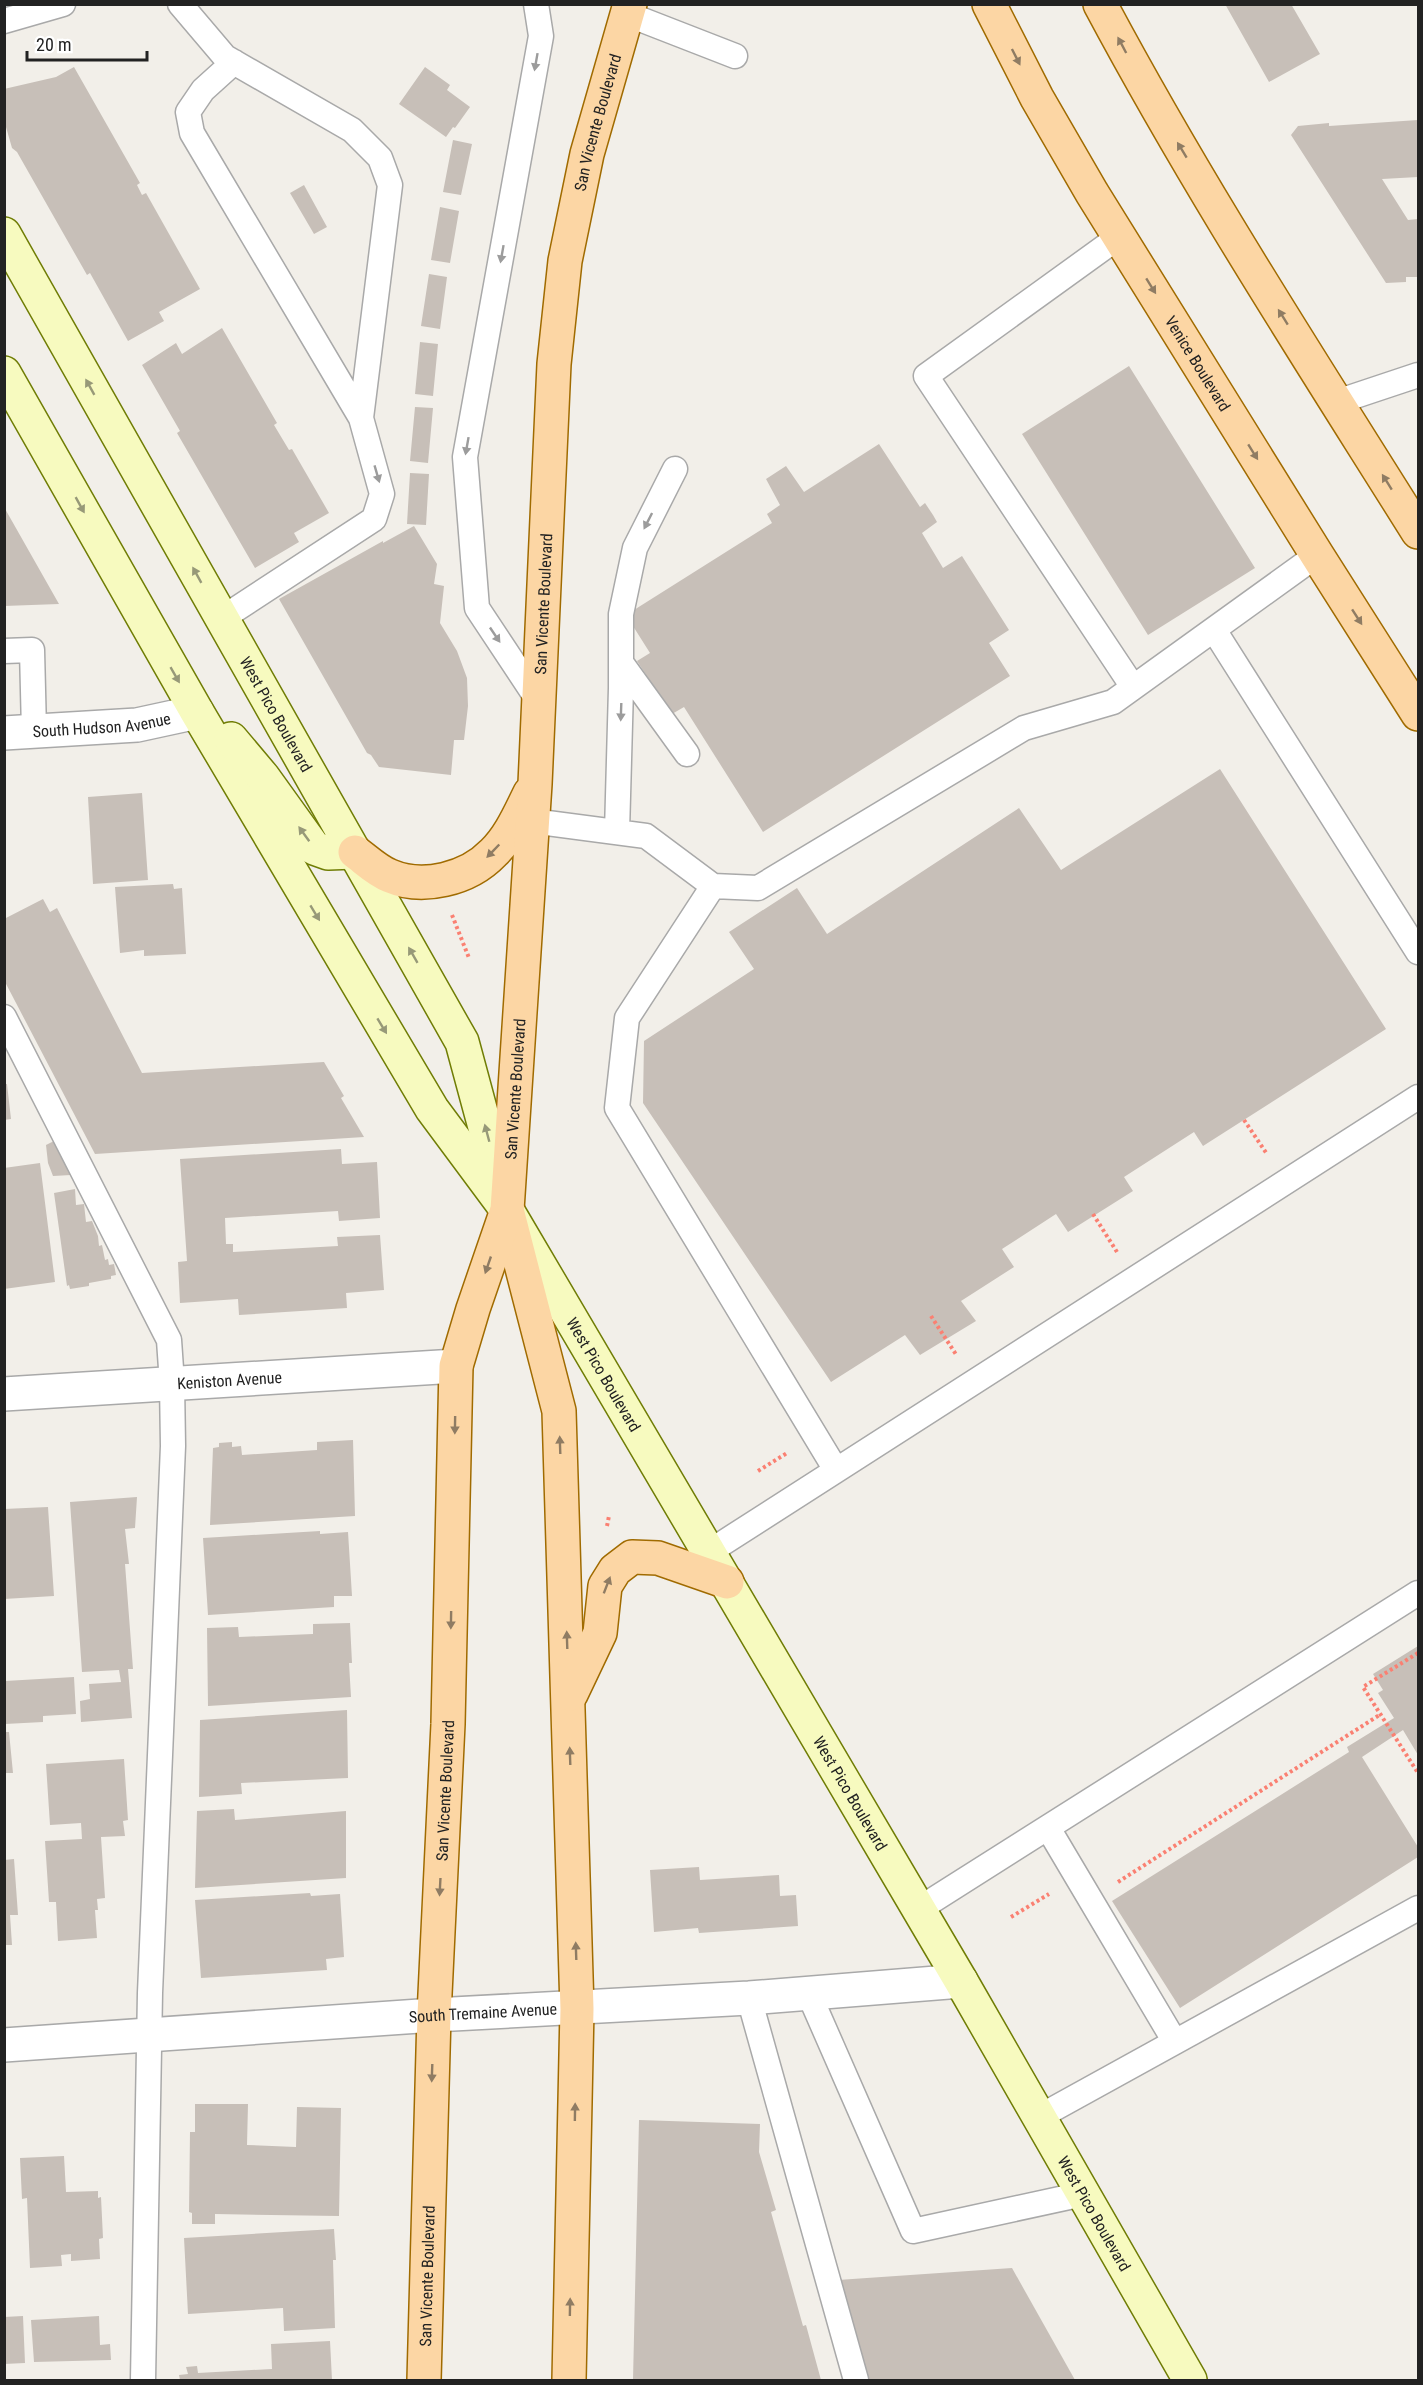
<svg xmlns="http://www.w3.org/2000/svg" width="1423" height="2385" viewBox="0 0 1423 2385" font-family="'Roboto Condensed',sans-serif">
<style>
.building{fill:#c7bfb8}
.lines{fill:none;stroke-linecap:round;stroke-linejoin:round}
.service-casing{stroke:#a9a9a9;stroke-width:27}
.minor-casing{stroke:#a9a9a9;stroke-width:36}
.secondary-casing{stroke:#707d05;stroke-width:36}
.primary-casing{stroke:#a06b00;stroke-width:36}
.path{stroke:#fa8072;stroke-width:4;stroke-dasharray:3 3;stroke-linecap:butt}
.service{stroke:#fff;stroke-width:24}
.minor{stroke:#fff;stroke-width:33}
.secondary{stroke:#f7fabf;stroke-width:33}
.primary{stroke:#fcd6a4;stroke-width:33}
.oneway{fill:#8f7c63}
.oneway2{fill:#9c9c9c}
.oneway3{fill:#979978}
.labels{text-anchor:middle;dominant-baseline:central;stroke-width:4.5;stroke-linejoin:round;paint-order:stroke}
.street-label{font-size:16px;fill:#222;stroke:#fff}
</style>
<rect width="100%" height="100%" fill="#f2efe9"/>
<!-- building -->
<path class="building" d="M1225,4H1291L1320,54L1269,82Z
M74,67L140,183L137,185L142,195L146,193L200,289L159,312L164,321L128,341L90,273L87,275L17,152L12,148L4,120V89L56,77Z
M425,67L450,85L447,90L470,107L455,128L453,127L446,137L399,104Z
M1418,120V177L1382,179L1408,220L1418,219V277H1406V282L1386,283L1291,135L1298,126L1329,123V126Z
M453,140L472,144L461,195L443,192Z
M304,185L327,227L314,234L290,193Z
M440,207L459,211L450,263L431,260Z
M429,274L447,277L440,329L421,326Z
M222,328L277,423L274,425L289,450L292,449L329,513L294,533L299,542L255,568L177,433L180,431L142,365L176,343L182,354Z
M420,342L438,344L433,396L415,394Z
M1129,366L1255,568L1148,635L1022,434Z
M415,407L433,408L428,463L410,461Z
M879,444L920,507L925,503L933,515L937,522L922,533L943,568L962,556L1009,630L989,643L1010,676L763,832L684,707L672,714L637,661L650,653L626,615L772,523L767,514L780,505L766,479L786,466L804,492Z
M410,473L429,474L426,525L407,524Z
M4,507L59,604L4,606Z
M414,526L437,564L434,584L444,586L440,623L457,651L467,678L468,706L464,740H454L451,775L379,767L371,755L367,753L279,599L383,541V543Z
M1220,769L1386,1029L1203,1146L1194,1132L1124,1177L1133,1191L1068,1232L1056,1214L1002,1249L1014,1267L961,1301L976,1321L920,1355L905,1335L831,1382L643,1103L644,1041L754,969L729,932L797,888L827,934L1019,808L1061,870Z
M142,793L148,880L93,884L88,797Z
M173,884L174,889L182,888L186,954L144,956V950L120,953L115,887Z
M43,899L50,912L57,908L142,1073L324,1062L344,1096L341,1098L364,1137L95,1154L4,980V919Z
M4,1084H7L11,1119L4,1120Z
M54,1141L71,1175L53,1176L48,1163L46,1145Z
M341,1149L342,1164L377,1162L380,1218L339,1221L338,1211L225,1218L226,1244H233V1252L338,1246L337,1237L380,1235L384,1290L346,1293L347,1308L239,1315L238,1299L180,1303L178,1262L187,1261L180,1159Z
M40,1163L55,1282L4,1289V1168Z
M75,1189L76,1205L84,1204L86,1222L92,1221L98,1236L99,1246L102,1245L105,1260L108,1259L109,1265L114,1264L116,1275L111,1276V1279L89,1283V1286L70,1289L69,1285L67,1286L54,1193Z
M353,1440L355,1516L210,1525L213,1448L219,1447V1443L232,1442V1447L241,1446L242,1455L317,1450V1442Z
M137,1497L135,1528L125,1529L129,1564H125L133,1669H128L132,1718L81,1722L80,1701L90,1699L89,1684L121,1682L119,1670L82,1672L70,1502Z
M48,1507L54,1596L4,1599V1509Z
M320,1531V1534L348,1532L352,1596H334V1607L208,1615L203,1538Z
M350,1623L352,1663H349L351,1697L208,1706L207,1628L238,1627L239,1637L313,1634V1624Z
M1418,1646V1755L1403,1730L1362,1757L1418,1847V1857L1180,2008L1112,1901L1349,1752L1347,1747L1394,1718L1378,1693L1383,1690L1373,1674Z
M74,1677L76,1714L43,1716V1722L5,1724V1681Z
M347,1710L348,1778L241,1783L242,1794L199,1797L200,1720Z
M4,1732H9L13,1773H4Z
M124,1759L128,1820L123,1821L125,1836L101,1837L105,1898L97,1899L98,1910H95L97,1938L58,1941L56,1902H49L45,1841L82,1839L81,1823L50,1825L46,1764Z
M234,1809L235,1820L346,1811V1878L195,1888L197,1811Z
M14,1859L18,1915H10L12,1945H4V1860Z
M699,1867L700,1880L779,1875L780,1896L796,1895L798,1926L699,1933L698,1928L654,1932L650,1870Z
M310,1893L311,1896L340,1894L344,1957L326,1959L327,1970L201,1978L195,1900Z
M195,2104H248L247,2145L296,2147L297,2107L341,2108L339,2216L215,2214V2224H192V2213L189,2212L190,2132H195Z
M639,2120L760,2124L759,2152L776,2210L771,2212L803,2326L806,2325L821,2380H633Z
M64,2156L66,2192L98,2191V2198L101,2197L103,2238L99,2239L100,2259L71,2261V2254L61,2255L62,2266L30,2268L27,2198L22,2199L20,2158Z
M334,2229L336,2260H333L335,2328L284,2331L283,2308L188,2314L184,2238Z
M1012,2268L1075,2380H865L838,2280Z
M23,2316L25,2363L4,2364V2317Z
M99,2316L100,2345L110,2344L111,2360L34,2362L31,2320Z
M330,2341L332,2380H180L179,2375L188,2374L186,2367L197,2366L198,2373L272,2369L271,2344Z"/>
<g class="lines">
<defs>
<path id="service" d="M180,4L225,57L352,130L380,158L390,185L361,418
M536,4L541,36L465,457L477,608L538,700
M627,14L735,56
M4,21L63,4
M1120,236L926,376L1133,687
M1337,402L1418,375
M221,619L374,519L382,494L361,418L192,133L188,112L203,90L234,62
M1214,630L1418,952
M4,651L32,650L34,731
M622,664L687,754
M532,821L646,836L713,886L758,888L1024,728L1113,702L1317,555
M617,832L621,688V614L635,548L675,469
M713,886L627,1018L617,1108L836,1470
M4,1017L169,1340L172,1383L173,1446L150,1993L143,2380
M709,1552L1418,1097
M1048,1828L1175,2042
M919,1909L1418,1593
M809,1994L913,2231L1083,2194
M749,1998L856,2380
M1039,2117L1418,1908"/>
<g id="minor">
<path id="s1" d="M4,733L137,725L197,712"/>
<path id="s2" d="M4,1394L456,1366"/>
<path id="s3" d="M4,2045L434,2015L749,1998L961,1981"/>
</g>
<g id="secondary">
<path id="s4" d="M4,234L462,1042L503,1194"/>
<path id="s5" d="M4,373L197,712L432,1109L507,1210L961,1981L1190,2380"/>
<path d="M231,739L263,777L314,848L328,853L355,852"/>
</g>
<g id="primary">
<path id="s6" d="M989,4L1037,98L1092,193L1317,555L1418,714"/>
<path d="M1100,4C1197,186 1309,358 1418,532"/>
<path d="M355,852C366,860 377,871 390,876C423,890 468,879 493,853C510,837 520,813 530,793"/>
<path d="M507,1210L559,1411L577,2009L569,2380"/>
<path d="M571,1694L600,1633L605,1586L615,1570L632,1557L658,1558L727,1582"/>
<path id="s7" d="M424,2380L434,2015L448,1724L456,1366L473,1309L507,1210L535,784L554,364L565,261L587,154L630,4"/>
</g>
</defs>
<!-- service casing -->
<use href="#service" class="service-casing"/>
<!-- minor casing -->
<use href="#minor" class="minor-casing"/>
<!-- secondary casing -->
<use href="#secondary" class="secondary-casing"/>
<!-- primary casing -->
<use href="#primary" class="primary-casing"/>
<!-- path -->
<path class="path" d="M452,915L469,958
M1244,1120L1267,1154
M1093,1214L1117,1252
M931,1316L957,1356
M758,1471L787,1453
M607,1526L609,1516
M1418,1653L1363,1687L1418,1773
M1118,1882L1381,1714
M1011,1917L1049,1894"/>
<!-- service -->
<use href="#service" class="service"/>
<!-- minor -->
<use href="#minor" class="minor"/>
<!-- secondary -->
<use href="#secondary" class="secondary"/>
<!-- primary -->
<use href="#primary" class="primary"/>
</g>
<!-- one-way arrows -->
<defs><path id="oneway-solid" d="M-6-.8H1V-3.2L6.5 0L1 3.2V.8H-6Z" transform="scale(1.5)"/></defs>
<g class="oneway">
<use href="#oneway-solid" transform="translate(1122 45) rotate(-118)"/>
<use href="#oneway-solid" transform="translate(1016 57) rotate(63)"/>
<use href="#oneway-solid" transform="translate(1182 150) rotate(-121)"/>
<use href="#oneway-solid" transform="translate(1151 286) rotate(58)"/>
<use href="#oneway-solid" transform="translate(1283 317) rotate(-122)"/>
<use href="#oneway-solid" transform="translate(1253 452) rotate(58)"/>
<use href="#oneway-solid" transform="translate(1387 482) rotate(-122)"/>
<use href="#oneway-solid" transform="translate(1357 617) rotate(57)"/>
<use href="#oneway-solid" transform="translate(493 851) rotate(134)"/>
<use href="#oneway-solid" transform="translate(488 1265) rotate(109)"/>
<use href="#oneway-solid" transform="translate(455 1425) rotate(91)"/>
<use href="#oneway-solid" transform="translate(560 1445) rotate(-92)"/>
<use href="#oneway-solid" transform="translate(607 1585) rotate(-69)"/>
<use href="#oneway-solid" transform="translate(451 1620) rotate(91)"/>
<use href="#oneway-solid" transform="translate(567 1640) rotate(-92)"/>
<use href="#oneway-solid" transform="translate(570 1756) rotate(-92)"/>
<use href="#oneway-solid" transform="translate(440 1887) rotate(93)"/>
<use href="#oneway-solid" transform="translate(576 1951) rotate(-92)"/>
<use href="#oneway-solid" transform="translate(432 2073) rotate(92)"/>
<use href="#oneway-solid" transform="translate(575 2112) rotate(-89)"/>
<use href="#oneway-solid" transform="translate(570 2307) rotate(-89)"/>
</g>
<g class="oneway2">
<use href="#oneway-solid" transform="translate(536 62) rotate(100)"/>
<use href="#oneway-solid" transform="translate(502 254) rotate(100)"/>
<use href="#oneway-solid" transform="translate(467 446) rotate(100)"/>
<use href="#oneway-solid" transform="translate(377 474) rotate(74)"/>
<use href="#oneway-solid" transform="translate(648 521) rotate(117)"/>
<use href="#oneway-solid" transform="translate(495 635) rotate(56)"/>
<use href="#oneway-solid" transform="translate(621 712) rotate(92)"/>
</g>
<g class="oneway3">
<use href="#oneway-solid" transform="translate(90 387) rotate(-119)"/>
<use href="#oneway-solid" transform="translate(80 505) rotate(61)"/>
<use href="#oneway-solid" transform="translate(197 575) rotate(-119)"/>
<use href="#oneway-solid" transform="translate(175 675) rotate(60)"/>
<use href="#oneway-solid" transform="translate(304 834) rotate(-126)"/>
<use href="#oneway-solid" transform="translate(315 913) rotate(59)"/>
<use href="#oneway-solid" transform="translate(413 955) rotate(-120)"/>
<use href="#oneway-solid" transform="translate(382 1026) rotate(59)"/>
<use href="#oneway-solid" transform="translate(487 1133) rotate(-105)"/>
</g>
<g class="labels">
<!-- street labels -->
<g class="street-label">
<text stroke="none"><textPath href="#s7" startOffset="2272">San Vicente Boulevard</textPath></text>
<text stroke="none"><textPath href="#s6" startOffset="416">Venice Boulevard</textPath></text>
<text stroke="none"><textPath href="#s7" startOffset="1786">San Vicente Boulevard</textPath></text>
<text stroke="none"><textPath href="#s4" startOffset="552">West Pico Boulevard</textPath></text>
<text stroke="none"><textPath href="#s1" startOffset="98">South Hudson Avenue</textPath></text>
<text stroke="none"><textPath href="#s7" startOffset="1300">San Vicente Boulevard</textPath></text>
<text stroke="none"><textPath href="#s5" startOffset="1168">West Pico Boulevard</textPath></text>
<text stroke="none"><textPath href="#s2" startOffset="226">Keniston Avenue</textPath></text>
<text stroke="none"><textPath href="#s7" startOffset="590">San Vicente Boulevard</textPath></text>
<text stroke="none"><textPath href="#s5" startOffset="1654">West Pico Boulevard</textPath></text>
<text stroke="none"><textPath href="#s3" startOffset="480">South Tremaine Avenue</textPath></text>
<text stroke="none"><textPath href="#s5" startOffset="2140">West Pico Boulevard</textPath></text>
<text stroke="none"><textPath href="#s7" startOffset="104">San Vicente Boulevard</textPath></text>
</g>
</g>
<!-- border -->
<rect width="1423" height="2385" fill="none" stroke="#222222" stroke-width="12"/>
<!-- scale -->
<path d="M27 51v9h120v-9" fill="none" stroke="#222222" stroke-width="3"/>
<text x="36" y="51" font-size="18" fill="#222222" stroke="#ffffff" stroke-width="4.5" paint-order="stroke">20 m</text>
</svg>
